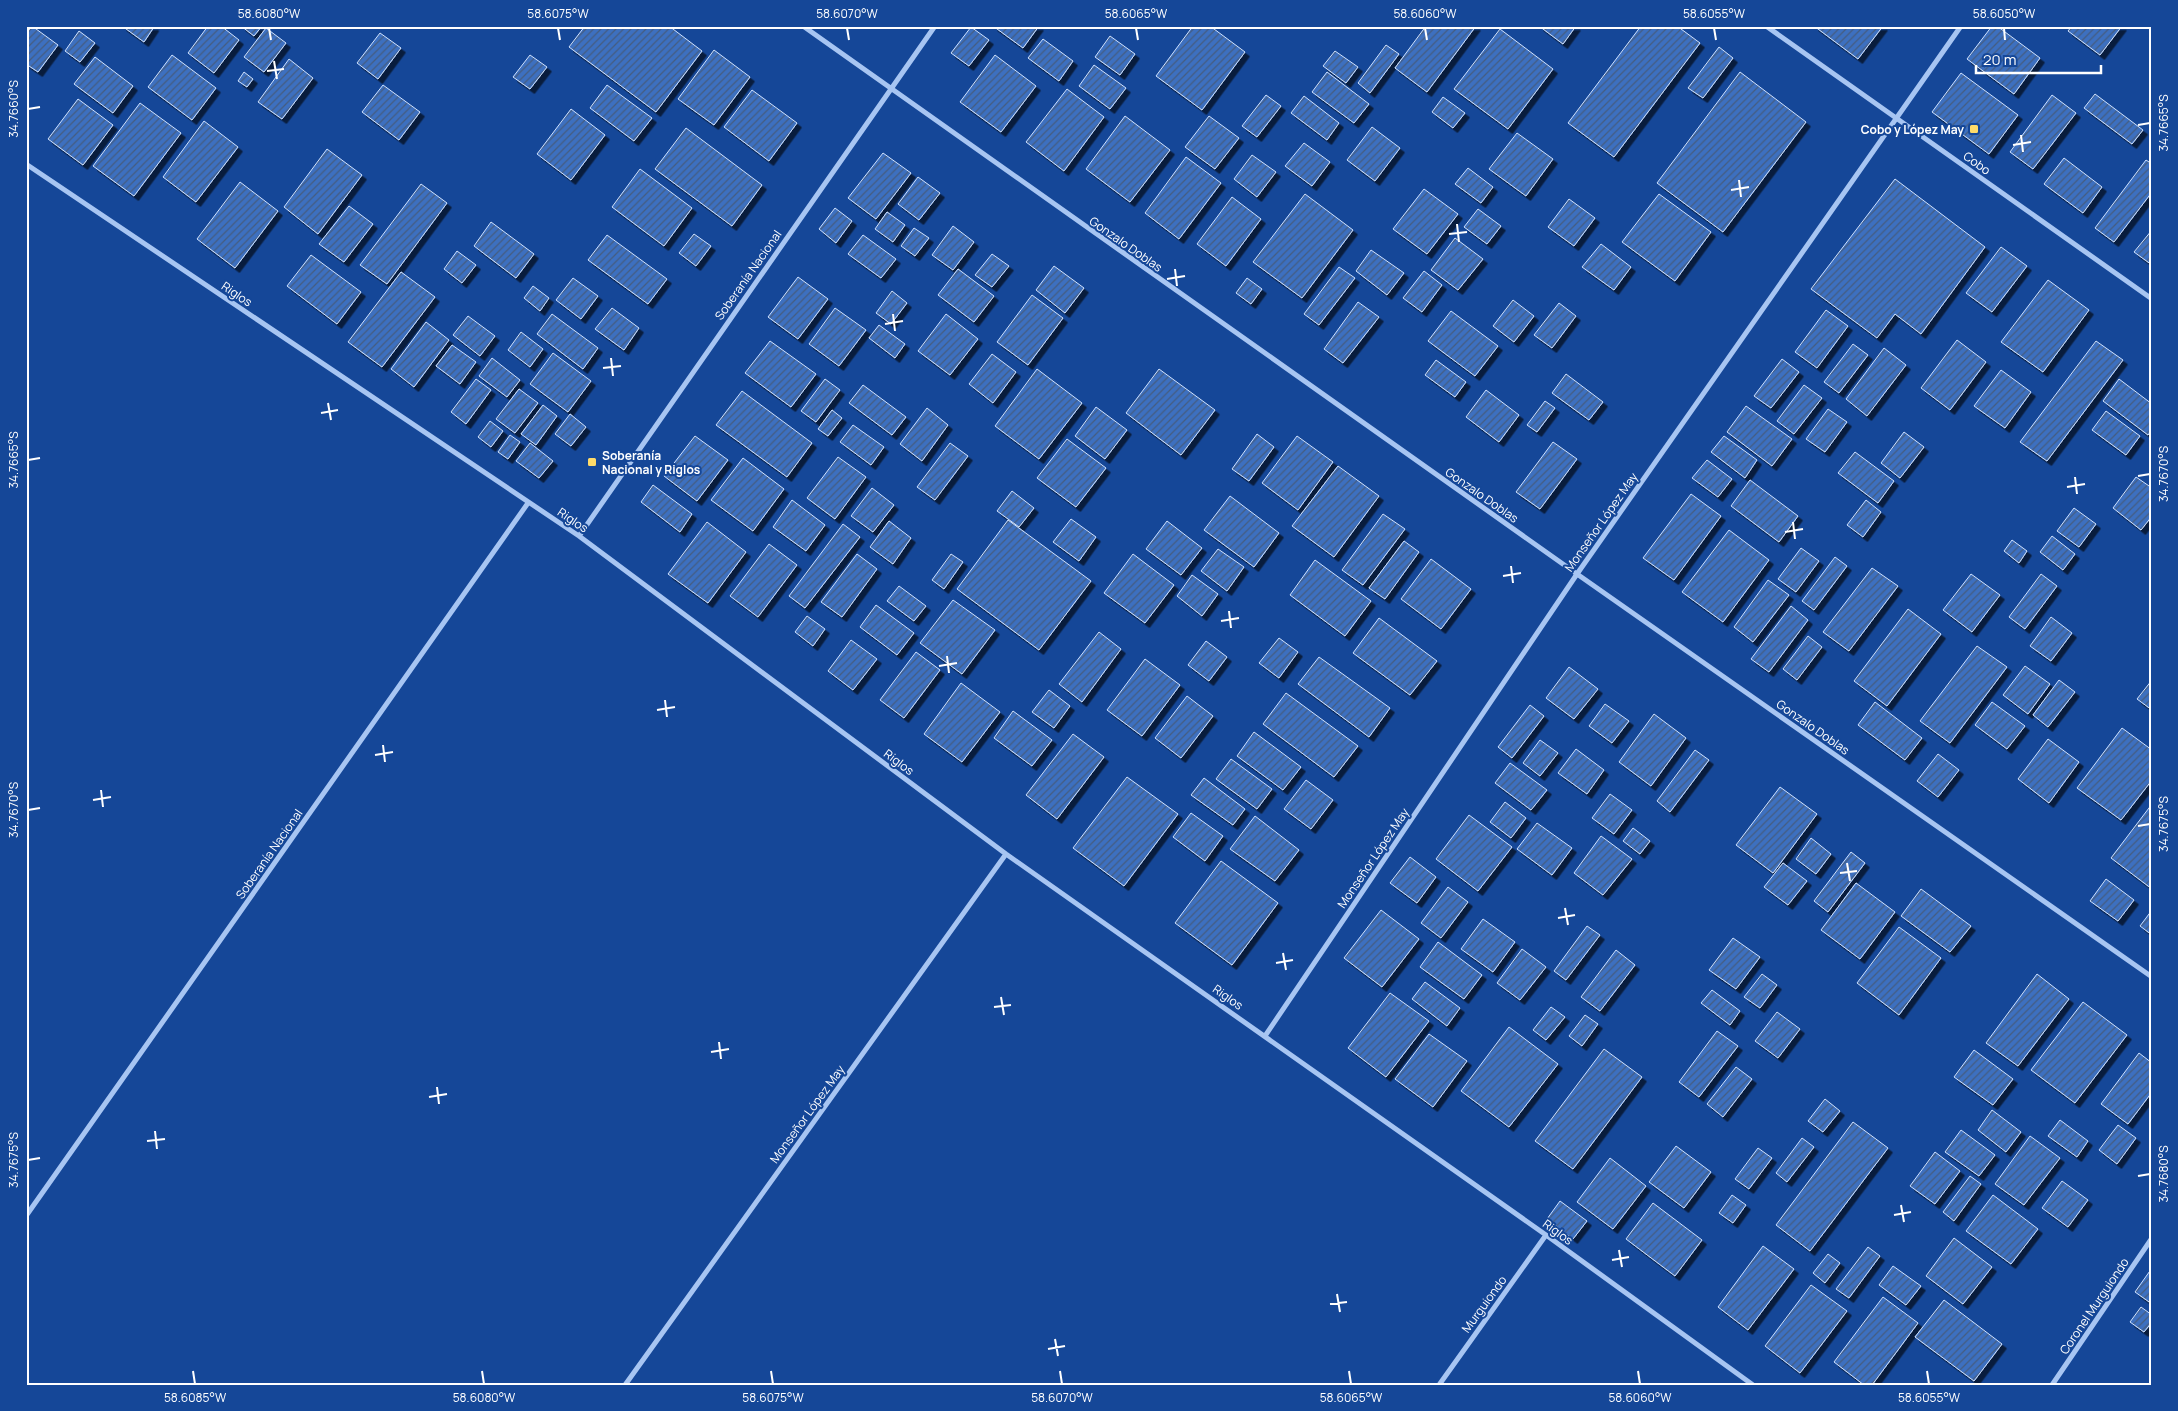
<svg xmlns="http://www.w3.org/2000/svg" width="2178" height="1411" viewBox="0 0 2178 1411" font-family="Manrope,sans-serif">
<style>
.building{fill:url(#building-hatch);stroke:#cfe1fd;filter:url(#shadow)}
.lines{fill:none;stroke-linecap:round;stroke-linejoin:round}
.street{stroke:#a7c5f2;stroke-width:5}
.ticks{fill:none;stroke:#fff;stroke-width:2}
.poi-dot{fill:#ffdb69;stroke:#154798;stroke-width:2}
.labels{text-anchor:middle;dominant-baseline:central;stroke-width:4;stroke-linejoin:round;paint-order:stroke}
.poi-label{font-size:12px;font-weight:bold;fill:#fff;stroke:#154798;text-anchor:end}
.street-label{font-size:12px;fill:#fff;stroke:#154798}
.neatline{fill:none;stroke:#fff;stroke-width:2}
.ticks-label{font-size:12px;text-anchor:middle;fill:#fff}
</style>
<defs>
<pattern id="building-hatch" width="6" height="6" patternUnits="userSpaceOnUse" patternTransform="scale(1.25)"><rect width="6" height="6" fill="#3d70c0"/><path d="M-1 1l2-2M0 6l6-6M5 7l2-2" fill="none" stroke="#455c80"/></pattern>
<filter id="shadow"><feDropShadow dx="4.5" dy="4.5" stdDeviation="0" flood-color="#0009"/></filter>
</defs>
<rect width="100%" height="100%" fill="#154798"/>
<!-- building -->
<path class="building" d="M32,26L58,45L38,72L26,64V34Z
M122,26H154V27L144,42Z
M208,26H221L239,40L214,73L188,53Z
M241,26H262L254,36Z
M585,26H669L702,51L656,112L569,47Z
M993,26H1039L1023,48Z
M1193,26H1210L1245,52L1202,110L1156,76Z
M1426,26H1476L1427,92L1395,68Z
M1539,26H1576L1563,44Z
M1641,26H1677L1700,43L1614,157L1568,123Z
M1814,26H1883L1858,59Z
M1992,26H1997L2040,58L2014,94L1967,59Z
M2072,26H2122L2100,55L2068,31Z
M971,27L989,40L969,66L951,53Z
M266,28L286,43L264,72L244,57Z
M1500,29L1553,69L1508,129L1454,89Z
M79,31L95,43L80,62L65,51Z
M380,33L401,48L378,79L357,63Z
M1110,36L1135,54L1120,75L1095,57Z
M1043,39L1073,61L1059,81L1028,58Z
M1386,45L1399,54L1370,93L1358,83Z
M1719,47L1733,58L1703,98L1688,88Z
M714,50L750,77L714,125L678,99Z
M1335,51L1358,67L1346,83L1323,66Z
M172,55L216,88L192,120L148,87Z
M530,55L547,67L530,89L513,77Z
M995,55L1036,86L1001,132L960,102Z
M95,57L133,86L113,113L74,84Z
M289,59L313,78L282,119L258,102Z
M1094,65L1126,88L1110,109L1079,86Z
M244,72L253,79L247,87L238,81Z
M1327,72L1369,104L1354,123L1312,92Z
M1740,72L1806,122L1723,232L1657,183Z
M1961,73L2018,115L1989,154L1932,112Z
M383,85L420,112L399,140L362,112Z
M607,85L652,118L634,141L590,108Z
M1067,89L1104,117L1064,171L1026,142Z
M752,90L797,123L769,161L724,127Z
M2095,94L2143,130L2132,144L2084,108Z
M1266,95L1281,106L1257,137L1242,126Z
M2052,95L2076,113L2033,169L2010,152Z
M1304,96L1339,123L1327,140L1291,113Z
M1443,97L1465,113L1453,128L1432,112Z
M78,99L113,125L83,165L48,139Z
M140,103L181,133L134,196L93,166Z
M571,109L605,135L571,180L537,154Z
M1125,116L1170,150L1130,202L1086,169Z
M1209,116L1239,138L1215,169L1185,147Z
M204,121L238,147L196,202L163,177Z
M1372,127L1400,148L1375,181L1347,160Z
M686,128L762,185L732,226L655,169Z
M1517,133L1553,159L1526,196L1489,169Z
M1304,143L1330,162L1312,186L1285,166Z
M327,149L362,175L318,234L284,207Z
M883,153L911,173L876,219L848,198Z
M1252,155L1276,172L1257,197L1234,179Z
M1186,157L1221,183L1179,239L1145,213Z
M2064,158L2102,187L2083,213L2044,184Z
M2146,160L2152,164V192L2114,242L2095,228Z
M1468,168L1493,187L1481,203L1455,184Z
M640,169L692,208L664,246L612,207Z
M918,177L940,193L919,220L898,204Z
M1895,179L1985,247L1921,334L1895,314L1877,338L1811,289Z
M240,182L278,211L235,268L197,239Z
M421,184L447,203L387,284L360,265Z
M1424,189L1458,214L1427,254L1393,229Z
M1305,194L1353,230L1302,298L1253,262Z
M1659,194L1711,232L1675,281L1622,242Z
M1232,197L1261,219L1226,266L1197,244Z
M1569,199L1595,218L1574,246L1548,227Z
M349,206L373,224L344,262L319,244Z
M835,208L852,221L836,243L819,229Z
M1478,209L1501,226L1487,244L1464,227Z
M887,212L905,225L893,242L875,229Z
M491,222L534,254L516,278L474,246Z
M953,226L974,242L953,270L932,255Z
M914,228L929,238L915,256L901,246Z
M2152,230V265L2134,252Z
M694,234L711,246L696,266L679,253Z
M607,235L667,279L648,304L588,260Z
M863,235L896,259L881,278L848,254Z
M1455,238L1483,259L1458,290L1431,270Z
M1601,244L1631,267L1614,290L1582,267Z
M2001,247L2027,266L1992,312L1966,293Z
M1371,250L1404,273L1387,295L1356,271Z
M457,251L476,265L462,283L444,269Z
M992,254L1009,266L992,287L975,275Z
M311,255L361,292L337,324L287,286Z
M1054,266L1084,288L1065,313L1036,290Z
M1339,267L1355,278L1319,325L1304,314Z
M958,269L994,296L974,322L938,295Z
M1424,271L1442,285L1422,312L1403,298Z
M401,272L435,297L382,367L348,342Z
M798,277L828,299L798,339L768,317Z
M573,278L598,296L581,319L556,300Z
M1247,278L1262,289L1251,304L1236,293Z
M2048,280L2089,310L2043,372L2001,342Z
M533,286L549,298L540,311L524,298Z
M892,291L907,303L891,324L876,313Z
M1032,295L1063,318L1028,365L997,342Z
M1513,300L1534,316L1514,342L1493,326Z
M1358,302L1379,317L1343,363L1324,349Z
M1559,303L1576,316L1552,348L1534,335Z
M612,308L639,328L624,350L595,329Z
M835,308L866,330L839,366L809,344Z
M1826,310L1848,326L1817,368L1795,352Z
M1451,311L1498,346L1475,376L1428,341Z
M552,314L598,348L583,369L537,334Z
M946,314L978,339L950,375L918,351Z
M468,316L495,336L480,356L453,335Z
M426,322L449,340L414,387L391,369Z
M879,325L905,344L895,358L869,338Z
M521,332L543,349L530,367L508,350Z
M1957,340L1986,362L1950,410L1921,388Z
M770,341L816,374L791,407L745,373Z
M2096,341L2123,360L2047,461L2020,442Z
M1853,344L1868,355L1839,393L1824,382Z
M452,345L476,362L460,384L436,366Z
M1884,348L1906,365L1867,416L1846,399Z
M553,353L591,381L568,412L530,384Z
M992,354L1016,372L993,403L969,384Z
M492,358L520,380L507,397L479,376Z
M1782,359L1799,372L1771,408L1754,396Z
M1436,360L1466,382L1455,397L1425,375Z
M1037,369L1082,403L1039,459L995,426Z
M1159,369L1215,410L1181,455L1126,413Z
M2001,370L2031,392L2005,428L1974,406Z
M1566,374L1603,402L1589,420L1552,393Z
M476,379L491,390L466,424L451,412Z
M825,379L840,390L816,422L801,411Z
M2119,379L2152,404V430L2148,435L2103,401Z
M863,385L906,417L892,435L849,403Z
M1804,385L1822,398L1794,434L1777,421Z
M519,389L538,403L515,433L496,419Z
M1486,390L1519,415L1499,442L1466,417Z
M742,391L812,443L787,477L716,425Z
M1545,401L1555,408L1537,432L1527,425Z
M543,405L557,416L536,445L521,434Z
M1746,406L1792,439L1772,466L1727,432Z
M1096,407L1127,430L1105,459L1075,436Z
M927,408L948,425L922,461L900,444Z
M1828,409L1847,422L1825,452L1806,439Z
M832,410L842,418L828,436L818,429Z
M2106,411L2140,436L2126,455L2092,430Z
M570,414L586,427L571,446L555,434Z
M490,421L503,431L491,447L478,437Z
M853,425L884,447L871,465L840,442Z
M1904,432L1924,447L1900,478L1881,463Z
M1257,434L1274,447L1249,481L1232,469Z
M510,435L520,442L508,459L498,452Z
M695,436L728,460L697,501L664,476Z
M1297,436L1333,462L1298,510L1262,483Z
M1724,436L1757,460L1745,478L1711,452Z
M1067,439L1106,468L1076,507L1037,478Z
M1553,442L1577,459L1540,509L1516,492Z
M530,443L553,461L539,478L516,461Z
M950,443L968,456L935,500L917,487Z
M1855,452L1894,481L1878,503L1838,473Z
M838,457L866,477L835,519L807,498Z
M743,458L784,489L753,531L711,500Z
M1707,460L1732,479L1718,497L1692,478Z
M1338,466L1379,496L1334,557L1292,526Z
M2136,477L2152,488V516L2141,530L2113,508Z
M1750,480L1798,516L1779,542L1731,506Z
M653,485L692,514L680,532L641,502Z
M872,488L894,505L873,532L851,516Z
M1012,491L1034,508L1019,527L997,511Z
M1691,494L1721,516L1674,580L1643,558Z
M1230,496L1279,533L1254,567L1204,530Z
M792,500L825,525L806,551L773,527Z
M1866,500L1881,512L1863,537L1847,525Z
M2074,508L2096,524L2079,547L2057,531Z
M1383,514L1405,529L1363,585L1342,570Z
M1071,519L1096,537L1079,561L1053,542Z
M1008,520L1091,581L1039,650L957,589Z
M889,521L911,538L893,564L870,547Z
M1167,521L1202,548L1181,575L1146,549Z
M707,522L746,552L708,603L668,574Z
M843,524L860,537L805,608L789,596Z
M1729,530L1769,560L1723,622L1682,592Z
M2052,536L2075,554L2063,570L2040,552Z
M2012,540L2027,551L2019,563L2004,551Z
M1404,541L1419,552L1385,599L1369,588Z
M769,544L797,565L758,617L730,596Z
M1801,548L1819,561L1796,592L1778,579Z
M1218,549L1244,567L1227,591L1201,571Z
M857,554L877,569L842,617L821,602Z
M951,554L963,562L944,589L932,580Z
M1133,554L1174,585L1145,623L1104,593Z
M1835,557L1847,566L1814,610L1802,601Z
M1431,559L1471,589L1441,629L1401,599Z
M1315,560L1371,601L1345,636L1290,595Z
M1872,568L1898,586L1849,651L1823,632Z
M1971,574L2000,595L1972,632L1943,610Z
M2041,574L2057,586L2025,629L2009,617Z
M1192,575L1218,594L1202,616L1177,596Z
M1768,580L1789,595L1753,642L1734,627Z
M899,586L926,606L914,621L887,601Z
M953,600L995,630L962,674L920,643Z
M876,605L914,633L897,655L860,627Z
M1791,606L1808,620L1769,672L1751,659Z
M1908,609L1941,634L1887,706L1854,681Z
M807,616L825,629L813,646L795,632Z
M2051,617L2072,633L2051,661L2030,646Z
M1379,618L1437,661L1410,695L1353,653Z
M1099,632L1121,649L1082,702L1059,684Z
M1808,636L1822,647L1797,680L1783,669Z
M1279,638L1298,652L1279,678L1259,663Z
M851,640L877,659L853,690L828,671Z
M1206,641L1227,657L1209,681L1188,665Z
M1977,646L2007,667L1950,743L1920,721Z
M916,652L940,670L904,718L880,700Z
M1319,657L1390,708L1369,737L1298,684Z
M1145,659L1180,685L1142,736L1107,710Z
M2025,666L2050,684L2028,714L2003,695Z
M1569,667L1598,689L1574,719L1546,698Z
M2059,680L2075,692L2048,727L2033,715Z
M2152,680V710L2137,699Z
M961,683L1000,712L962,762L924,734Z
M1049,690L1070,706L1054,728L1032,712Z
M1286,693L1358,746L1334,777L1263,724Z
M1187,696L1213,716L1181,758L1155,738Z
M1875,702L1922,738L1905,760L1858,725Z
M1992,702L2025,726L2007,749L1975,725Z
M1605,704L1629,721L1612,743L1589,726Z
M1530,705L1544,716L1512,758L1498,747Z
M1013,711L1052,740L1032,766L994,738Z
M1654,714L1686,738L1651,786L1619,762Z
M2122,728L2152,750V780L2121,820L2077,788Z
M1254,732L1301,767L1283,790L1237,756Z
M1073,734L1104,757L1057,819L1026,795Z
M2048,739L2079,762L2049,803L2018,779Z
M1540,740L1558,753L1540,776L1523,763Z
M1576,749L1604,770L1587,794L1558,773Z
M1695,750L1709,760L1670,812L1657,801Z
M1938,754L1959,770L1938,797L1917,781Z
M1231,759L1272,789L1257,809L1216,779Z
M1510,763L1547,790L1531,810L1495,783Z
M1127,777L1178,814L1124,886L1073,848Z
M1204,778L1245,809L1233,825L1191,795Z
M1306,780L1333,800L1311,829L1284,809Z
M1780,787L1817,814L1773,873L1736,845Z
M1610,794L1632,810L1614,834L1592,818Z
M1505,802L1526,818L1511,838L1490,822Z
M2152,804V889L2111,858Z
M1191,813L1223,836L1205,861L1173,837Z
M1469,815L1512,847L1478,891L1436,859Z
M1255,816L1299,850L1275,881L1230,849Z
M1537,823L1572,848L1552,875L1517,849Z
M1633,828L1650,841L1640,854L1623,841Z
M1601,836L1632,859L1603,895L1574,873Z
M1811,838L1831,854L1816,874L1796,859Z
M1851,852L1865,863L1828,912L1814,901Z
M1410,857L1436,877L1417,903L1390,883Z
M1221,861L1278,903L1232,965L1175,923Z
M1783,863L1807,881L1788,905L1764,887Z
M2106,879L2134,900L2118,921L2090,901Z
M1856,883L1895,912L1860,959L1821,930Z
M1448,887L1468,902L1441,938L1421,923Z
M1921,889L1971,926L1950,952L1901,916Z
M1381,910L1419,939L1382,987L1344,958Z
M2152,910V935L2140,926Z
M1483,919L1515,942L1493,972L1461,949Z
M1587,926L1600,935L1566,980L1554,971Z
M1899,927L1941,958L1899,1015L1857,983Z
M1733,938L1760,957L1736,989L1709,970Z
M1438,942L1482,975L1464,999L1420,967Z
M1522,949L1546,967L1520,1000L1497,983Z
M1616,950L1635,965L1600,1011L1581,997Z
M1762,974L1777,985L1760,1008L1744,997Z
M2037,974L2069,999L2018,1066L1986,1043Z
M1425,982L1460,1008L1447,1026L1412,999Z
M1712,990L1740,1011L1730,1025L1701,1003Z
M1390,993L1429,1021L1386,1077L1348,1048Z
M2083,1002L2127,1035L2075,1103L2031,1070Z
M1551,1007L1565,1017L1546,1040L1533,1030Z
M1777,1012L1800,1029L1778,1058L1755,1041Z
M1585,1015L1598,1024L1582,1046L1569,1036Z
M1509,1027L1558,1064L1509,1127L1461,1091Z
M1717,1031L1738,1046L1699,1097L1679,1082Z
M1429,1034L1467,1061L1433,1107L1395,1079Z
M1604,1049L1642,1077L1573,1169L1535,1141Z
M1974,1050L2013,1079L1993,1105L1954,1077Z
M2139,1053L2152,1063V1092L2128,1124L2101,1104Z
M1736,1067L1752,1079L1723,1117L1707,1104Z
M1825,1099L1840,1111L1823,1132L1808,1121Z
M1992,1110L2021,1132L2006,1152L1978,1130Z
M2060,1120L2088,1141L2077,1157L2048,1136Z
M1853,1122L1888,1148L1810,1251L1776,1225Z
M2118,1125L2136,1138L2117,1164L2099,1150Z
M1961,1130L1995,1155L1979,1176L1945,1152Z
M2030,1136L2060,1158L2024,1205L1995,1184Z
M1802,1138L1814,1147L1787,1182L1776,1173Z
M1676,1146L1711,1172L1684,1208L1649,1182Z
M1758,1148L1772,1158L1749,1189L1735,1179Z
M1935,1152L1960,1171L1935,1204L1910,1186Z
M1610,1158L1646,1186L1613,1229L1577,1202Z
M1970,1176L1981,1184L1954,1221L1943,1212Z
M2062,1181L2088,1200L2068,1227L2042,1208Z
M1732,1195L1746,1205L1733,1223L1719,1213Z
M1993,1195L2038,1229L2011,1264L1966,1231Z
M1560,1201L1587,1221L1573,1239L1547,1219Z
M1653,1203L1702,1240L1675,1276L1626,1239Z
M1954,1238L1992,1267L1963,1304L1926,1276Z
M1763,1246L1794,1269L1748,1330L1718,1307Z
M1868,1247L1880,1256L1849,1298L1836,1289Z
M1828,1254L1840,1263L1825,1283L1813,1273Z
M1893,1266L1921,1286L1906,1305L1879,1285Z
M2152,1268V1304L2135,1292Z
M1811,1285L1847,1311L1800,1373L1765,1346Z
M1883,1297L1918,1323L1872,1385H1864L1834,1362Z
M1944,1300L2002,1344L1974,1381L1915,1337Z
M2141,1307L2152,1315V1322L2144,1332L2130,1322Z"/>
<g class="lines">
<!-- street -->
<path class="street" d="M803,26L1577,574L2152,977
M1766,26L2152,299
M26,164L579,536L1006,854L1546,1235L1753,1385
M579,536L935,26
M1265,1036L1577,574L1961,26
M26,1216L528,503
M625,1385L1006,854
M1439,1385L1546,1235
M2052,1385L2152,1238"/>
</g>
<!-- ticks -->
<path class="ticks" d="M269,28L271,40M558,28L560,40M847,28L849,40M1136,28L1138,40M1425,28L1427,40M1714,28L1716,40M2004,28L2005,40M274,61L277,79M267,71L284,69M28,109L40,107M2138,125L2150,123M2021,135L2023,152M2013,145L2031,142M1739,180L1741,197M1731,190L1749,187M1457,224L1459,242M1449,234L1467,232M1175,269L1177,286M1167,279L1185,276M893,314L895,331M885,324L903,321M611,358L613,376M603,368L621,366M328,403L331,420M321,413L338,410M28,460L40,458M2138,476L2150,474M2075,477L2077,494M2067,487L2085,484M1793,522L1795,539M1785,532L1803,529M1511,566L1513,583M1503,576L1521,573M1229,611L1231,628M1221,621L1239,618M947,656L949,673M939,666L957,663M665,700L667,717M657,710L675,707M383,745L385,762M375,755L393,752M101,790L103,807M93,800L111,797M28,810L40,808M2138,826L2150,824M1847,863L1850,881M1840,873L1857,871M1565,908L1568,925M1558,918L1575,915M1283,953L1286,970M1276,963L1293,960M1001,997L1004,1015M994,1007L1011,1005M719,1042L721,1059M711,1052L729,1049M437,1087L439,1104M429,1097L447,1094M155,1131L157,1149M147,1141L165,1139M28,1160L40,1158M2138,1176L2150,1174M1901,1205L1904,1222M1894,1215L1911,1212M1619,1250L1622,1267M1612,1260L1629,1257M1337,1294L1340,1312M1330,1304L1347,1302M1055,1339L1058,1356M1048,1349L1065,1346M193,1371L195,1384M482,1371L484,1384M771,1371L773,1384M1060,1371L1062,1384M1349,1371L1351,1384M1638,1371L1640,1384M1927,1371L1929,1384"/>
<!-- markers -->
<g class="poi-dot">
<rect x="1969" y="124" width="10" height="10" rx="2.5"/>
<rect x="587" y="457" width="10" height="10" rx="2.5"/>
</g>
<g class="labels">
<!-- poi labels -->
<g class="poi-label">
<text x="1964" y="129">Cobo y López May</text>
<text x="602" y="455" text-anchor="start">Soberanía<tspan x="602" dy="14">Nacional y Riglos</tspan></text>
</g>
<!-- street labels -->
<g class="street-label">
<text transform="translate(1977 163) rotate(35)">Cobo</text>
<text transform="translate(1126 244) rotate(35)">Gonzalo Doblas</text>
<text transform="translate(748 275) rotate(-55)">Soberanía Nacional</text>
<text transform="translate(237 294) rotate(34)">Riglos</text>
<text transform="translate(1482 495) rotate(35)">Gonzalo Doblas</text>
<text transform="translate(573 520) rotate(34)">Riglos</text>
<text transform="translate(1601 522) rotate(-55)">Monseñor López May</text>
<text transform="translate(1813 727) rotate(35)">Gonzalo Doblas</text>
<text transform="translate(899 762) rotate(37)">Riglos</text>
<text transform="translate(269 854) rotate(-55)">Soberanía Nacional</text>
<text transform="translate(1373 858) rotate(-56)">Monseñor López May</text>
<text transform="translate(1228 997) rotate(35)">Riglos</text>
<text transform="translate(807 1114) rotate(-54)">Monseñor López May</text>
<text transform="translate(1558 1232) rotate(36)">Riglos</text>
<text transform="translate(1484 1304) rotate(-54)">Murguiondo</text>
<text transform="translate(2094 1306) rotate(-56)">Coronel Murguiondo</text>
</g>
</g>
<!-- border -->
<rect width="2178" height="1411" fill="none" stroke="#154798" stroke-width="55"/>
<!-- scale -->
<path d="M1976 65v8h125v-8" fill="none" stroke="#ffffff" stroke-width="2.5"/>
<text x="1983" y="65" font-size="15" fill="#ffffff" stroke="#154798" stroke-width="4" paint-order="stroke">20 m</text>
<rect x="28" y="28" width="2122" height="1356" class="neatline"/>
<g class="ticks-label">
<text x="269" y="18">58.6080°W</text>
<text x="558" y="18">58.6075°W</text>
<text x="847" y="18">58.6070°W</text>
<text x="1136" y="18">58.6065°W</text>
<text x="1425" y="18">58.6060°W</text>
<text x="1714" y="18">58.6055°W</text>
<text x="2004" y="18">58.6050°W</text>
<text transform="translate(14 109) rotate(-90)" y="4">34.7660°S</text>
<text transform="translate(2164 123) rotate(-90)" y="4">34.7665°S</text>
<text transform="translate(14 460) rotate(-90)" y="4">34.7665°S</text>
<text transform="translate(2164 474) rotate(-90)" y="4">34.7670°S</text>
<text transform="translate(14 810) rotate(-90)" y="4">34.7670°S</text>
<text transform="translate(2164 824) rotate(-90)" y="4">34.7675°S</text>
<text transform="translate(14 1160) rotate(-90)" y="4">34.7675°S</text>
<text transform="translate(2164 1174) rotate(-90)" y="4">34.7680°S</text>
<text x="195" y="1402">58.6085°W</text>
<text x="484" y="1402">58.6080°W</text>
<text x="773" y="1402">58.6075°W</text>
<text x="1062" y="1402">58.6070°W</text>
<text x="1351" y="1402">58.6065°W</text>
<text x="1640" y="1402">58.6060°W</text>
<text x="1929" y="1402">58.6055°W</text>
</g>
</svg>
